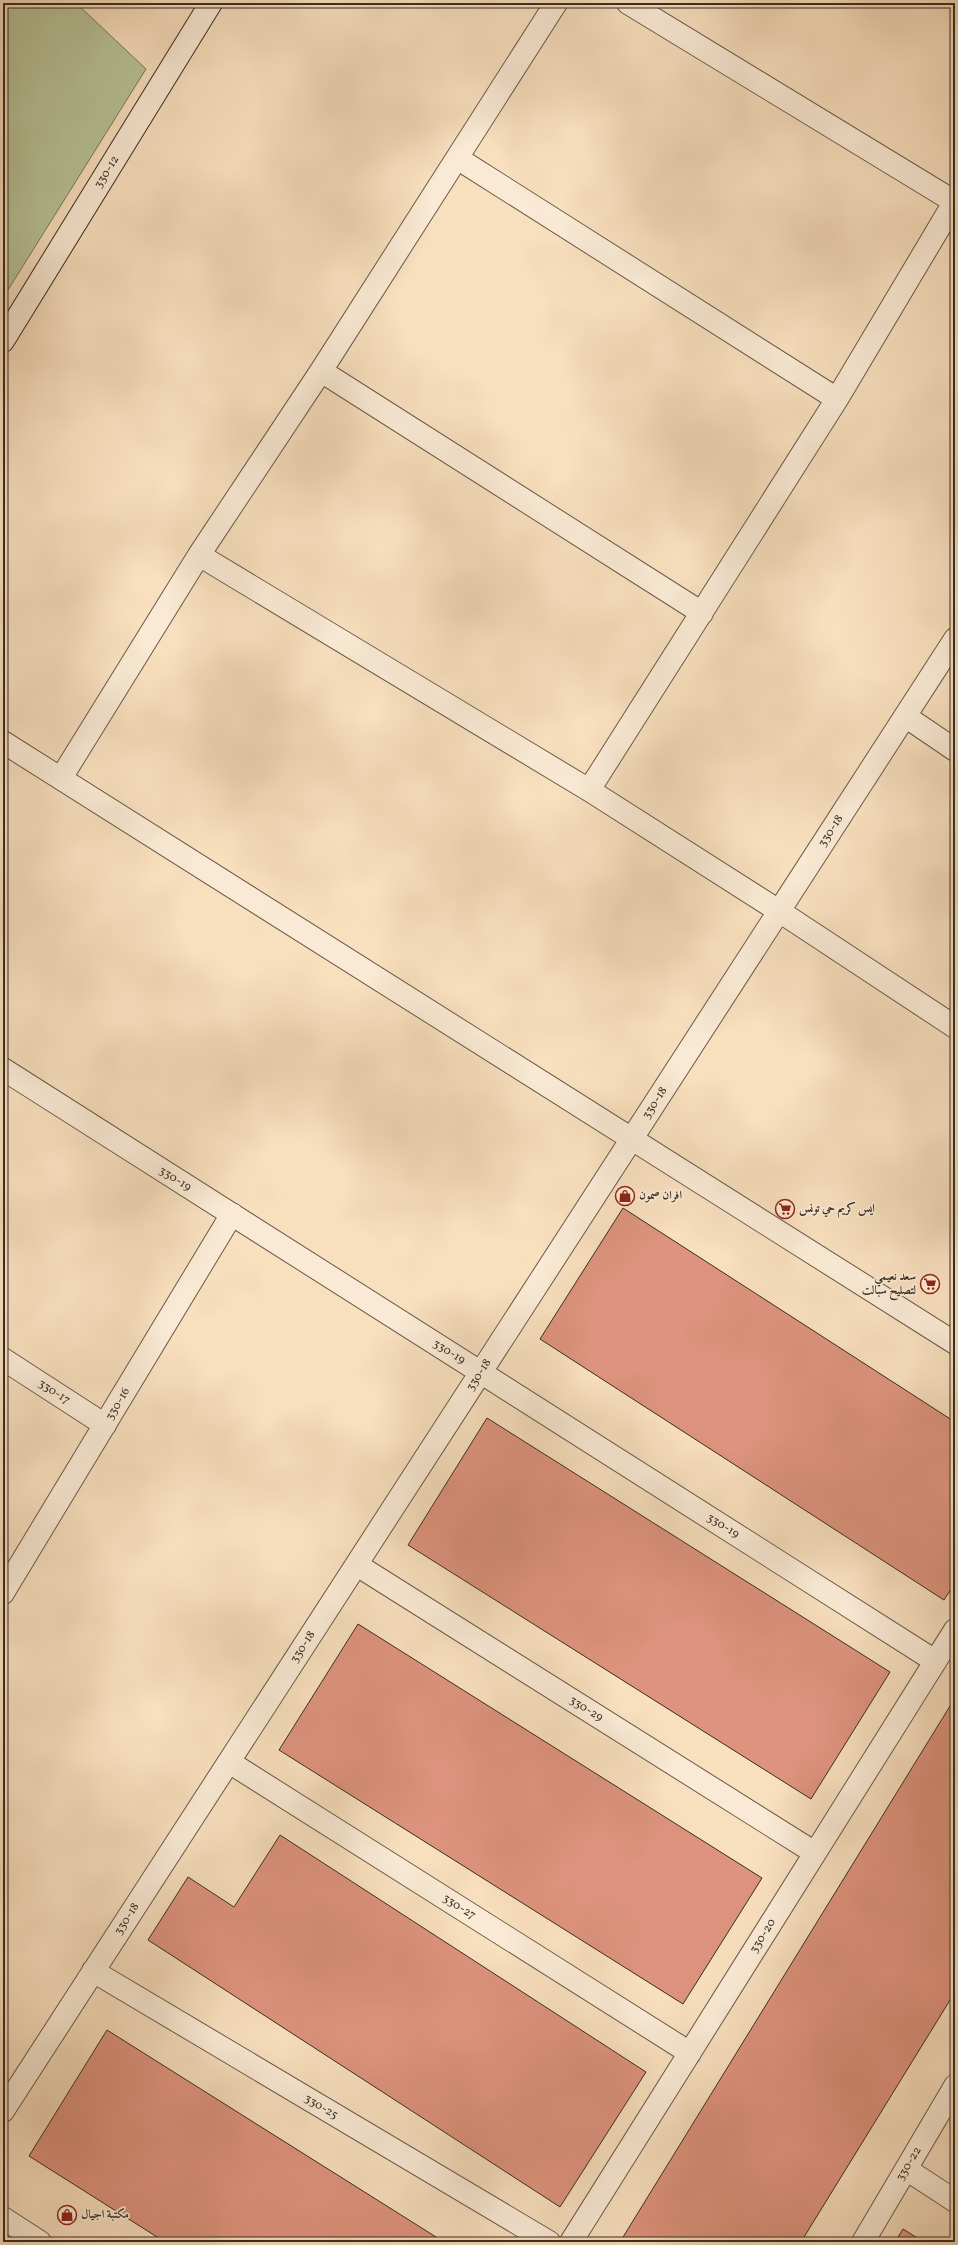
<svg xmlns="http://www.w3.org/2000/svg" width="958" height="2245" viewBox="0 0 958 2245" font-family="Vollkorn,Amiri,serif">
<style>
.green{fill:#b7c397;stroke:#78785c}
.building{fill:#dd937d;stroke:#392d21}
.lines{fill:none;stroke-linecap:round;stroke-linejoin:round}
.street-casing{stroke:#695a48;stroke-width:24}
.secondary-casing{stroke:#392d21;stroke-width:24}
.street{stroke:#faead5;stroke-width:22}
.secondary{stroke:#faead5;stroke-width:22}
.labels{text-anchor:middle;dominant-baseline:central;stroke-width:3.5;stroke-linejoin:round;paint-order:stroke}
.street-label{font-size:12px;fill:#392d21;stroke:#faead5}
.poi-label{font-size:12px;font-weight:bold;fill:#392d21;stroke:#faead5;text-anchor:start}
</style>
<rect width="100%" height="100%" fill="#f8dfbe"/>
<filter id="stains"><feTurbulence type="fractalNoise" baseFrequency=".005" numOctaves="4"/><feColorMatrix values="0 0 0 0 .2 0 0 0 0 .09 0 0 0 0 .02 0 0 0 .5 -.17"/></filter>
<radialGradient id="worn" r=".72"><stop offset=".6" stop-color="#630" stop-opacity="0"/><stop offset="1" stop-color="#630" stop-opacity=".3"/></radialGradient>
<!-- green -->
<path class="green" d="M3,3H76L146,69L3,298Z"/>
<!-- building -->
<path class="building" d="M623,1208L955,1422V1583L944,1600L540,1339Z
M487,1418L890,1672L811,1799L408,1545Z
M358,1624L762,1878L683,2004L279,1750Z
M955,1698V1992L801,2242H620Z
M280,1835L646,2072L560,2207L148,1940L188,1877L234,1907Z
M107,2030L444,2242H165L29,2156Z
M903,2229L924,2242H895Z"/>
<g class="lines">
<defs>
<path id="street" d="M628,3L955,202
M457,158L837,399
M321,371L702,613
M199,555L589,790L779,911L955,1027
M905,716L955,750
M3,742L955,1343
M61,778L199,555L321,371L556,3
M589,790L837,399L955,201
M3,1069L935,1661
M3,1359L105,1425
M357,1565L815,1853
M3,1593L232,1214
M229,1762L690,2053
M93,1971L549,2242
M3,2111L955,639
M906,2169L955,2201
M3,2218L40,2242
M571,2242L955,1630
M863,2242L955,2086"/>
<path id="secondary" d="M3,341L211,3"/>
</defs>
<!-- street casing -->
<use href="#street" class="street-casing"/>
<!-- secondary casing -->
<use href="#secondary" class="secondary-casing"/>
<!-- street -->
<use href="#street" class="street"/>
<!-- secondary -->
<use href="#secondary" class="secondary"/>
</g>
<!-- icons -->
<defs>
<symbol id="shop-ring" viewBox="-11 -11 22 22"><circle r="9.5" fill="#faead5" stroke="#8f2418" stroke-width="1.5"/><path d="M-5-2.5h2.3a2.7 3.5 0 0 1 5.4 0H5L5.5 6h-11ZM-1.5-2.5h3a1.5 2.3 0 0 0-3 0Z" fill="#8f2418"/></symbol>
<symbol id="supermarket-ring" viewBox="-11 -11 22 22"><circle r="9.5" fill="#faead5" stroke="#8f2418" stroke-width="1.5"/><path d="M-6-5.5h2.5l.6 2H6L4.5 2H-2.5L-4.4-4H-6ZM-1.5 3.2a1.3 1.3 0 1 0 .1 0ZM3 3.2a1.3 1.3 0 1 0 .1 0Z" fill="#8f2418"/></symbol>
</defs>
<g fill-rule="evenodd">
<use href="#shop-ring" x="614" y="1185" width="22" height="22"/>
<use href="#supermarket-ring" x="774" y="1198" width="22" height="22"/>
<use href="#supermarket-ring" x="919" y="1273" width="22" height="22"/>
<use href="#shop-ring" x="56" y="2204" width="22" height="22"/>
</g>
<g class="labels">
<!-- street labels -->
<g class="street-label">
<text transform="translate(107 172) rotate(-58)">330-12</text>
<text transform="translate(831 831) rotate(-57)">330-18</text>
<text transform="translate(655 1103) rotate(-57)">330-18</text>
<text transform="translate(175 1179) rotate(32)">330-19</text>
<text transform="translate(449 1352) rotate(32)">330-19</text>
<text transform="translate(479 1375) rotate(-57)">330-18</text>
<text transform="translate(54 1392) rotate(33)">330-17</text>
<text transform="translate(118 1404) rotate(-59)">330-16</text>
<text transform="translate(723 1526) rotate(32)">330-19</text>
<text transform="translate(303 1647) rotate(-57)">330-18</text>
<text transform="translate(586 1709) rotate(32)">330-29</text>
<text transform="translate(459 1907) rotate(32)">330-27</text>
<text transform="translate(127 1919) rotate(-57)">330-18</text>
<text transform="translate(763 1936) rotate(-58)">330-20</text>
<text transform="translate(321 2107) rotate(31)">330-25</text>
<text transform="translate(909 2164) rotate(-59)">330-22</text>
</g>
<!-- poi labels -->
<g class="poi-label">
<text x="639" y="1196">افران صمون</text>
<text x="799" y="1209">ايس كريم حي تونس</text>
<text x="916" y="1277" text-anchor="end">سعد نعيمي<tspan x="916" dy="14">لتصليح سبالت</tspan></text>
<text x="81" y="2215">مكتبة اجيال</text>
</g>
</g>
<!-- margin -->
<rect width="958" height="2245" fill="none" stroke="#f8dfbe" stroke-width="16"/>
<rect x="4" y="4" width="950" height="2237" fill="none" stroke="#392d21" stroke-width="2"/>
<rect x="8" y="8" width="942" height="2229" fill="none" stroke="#392d21"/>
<rect width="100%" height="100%" filter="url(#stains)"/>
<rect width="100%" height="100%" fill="url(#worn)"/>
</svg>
